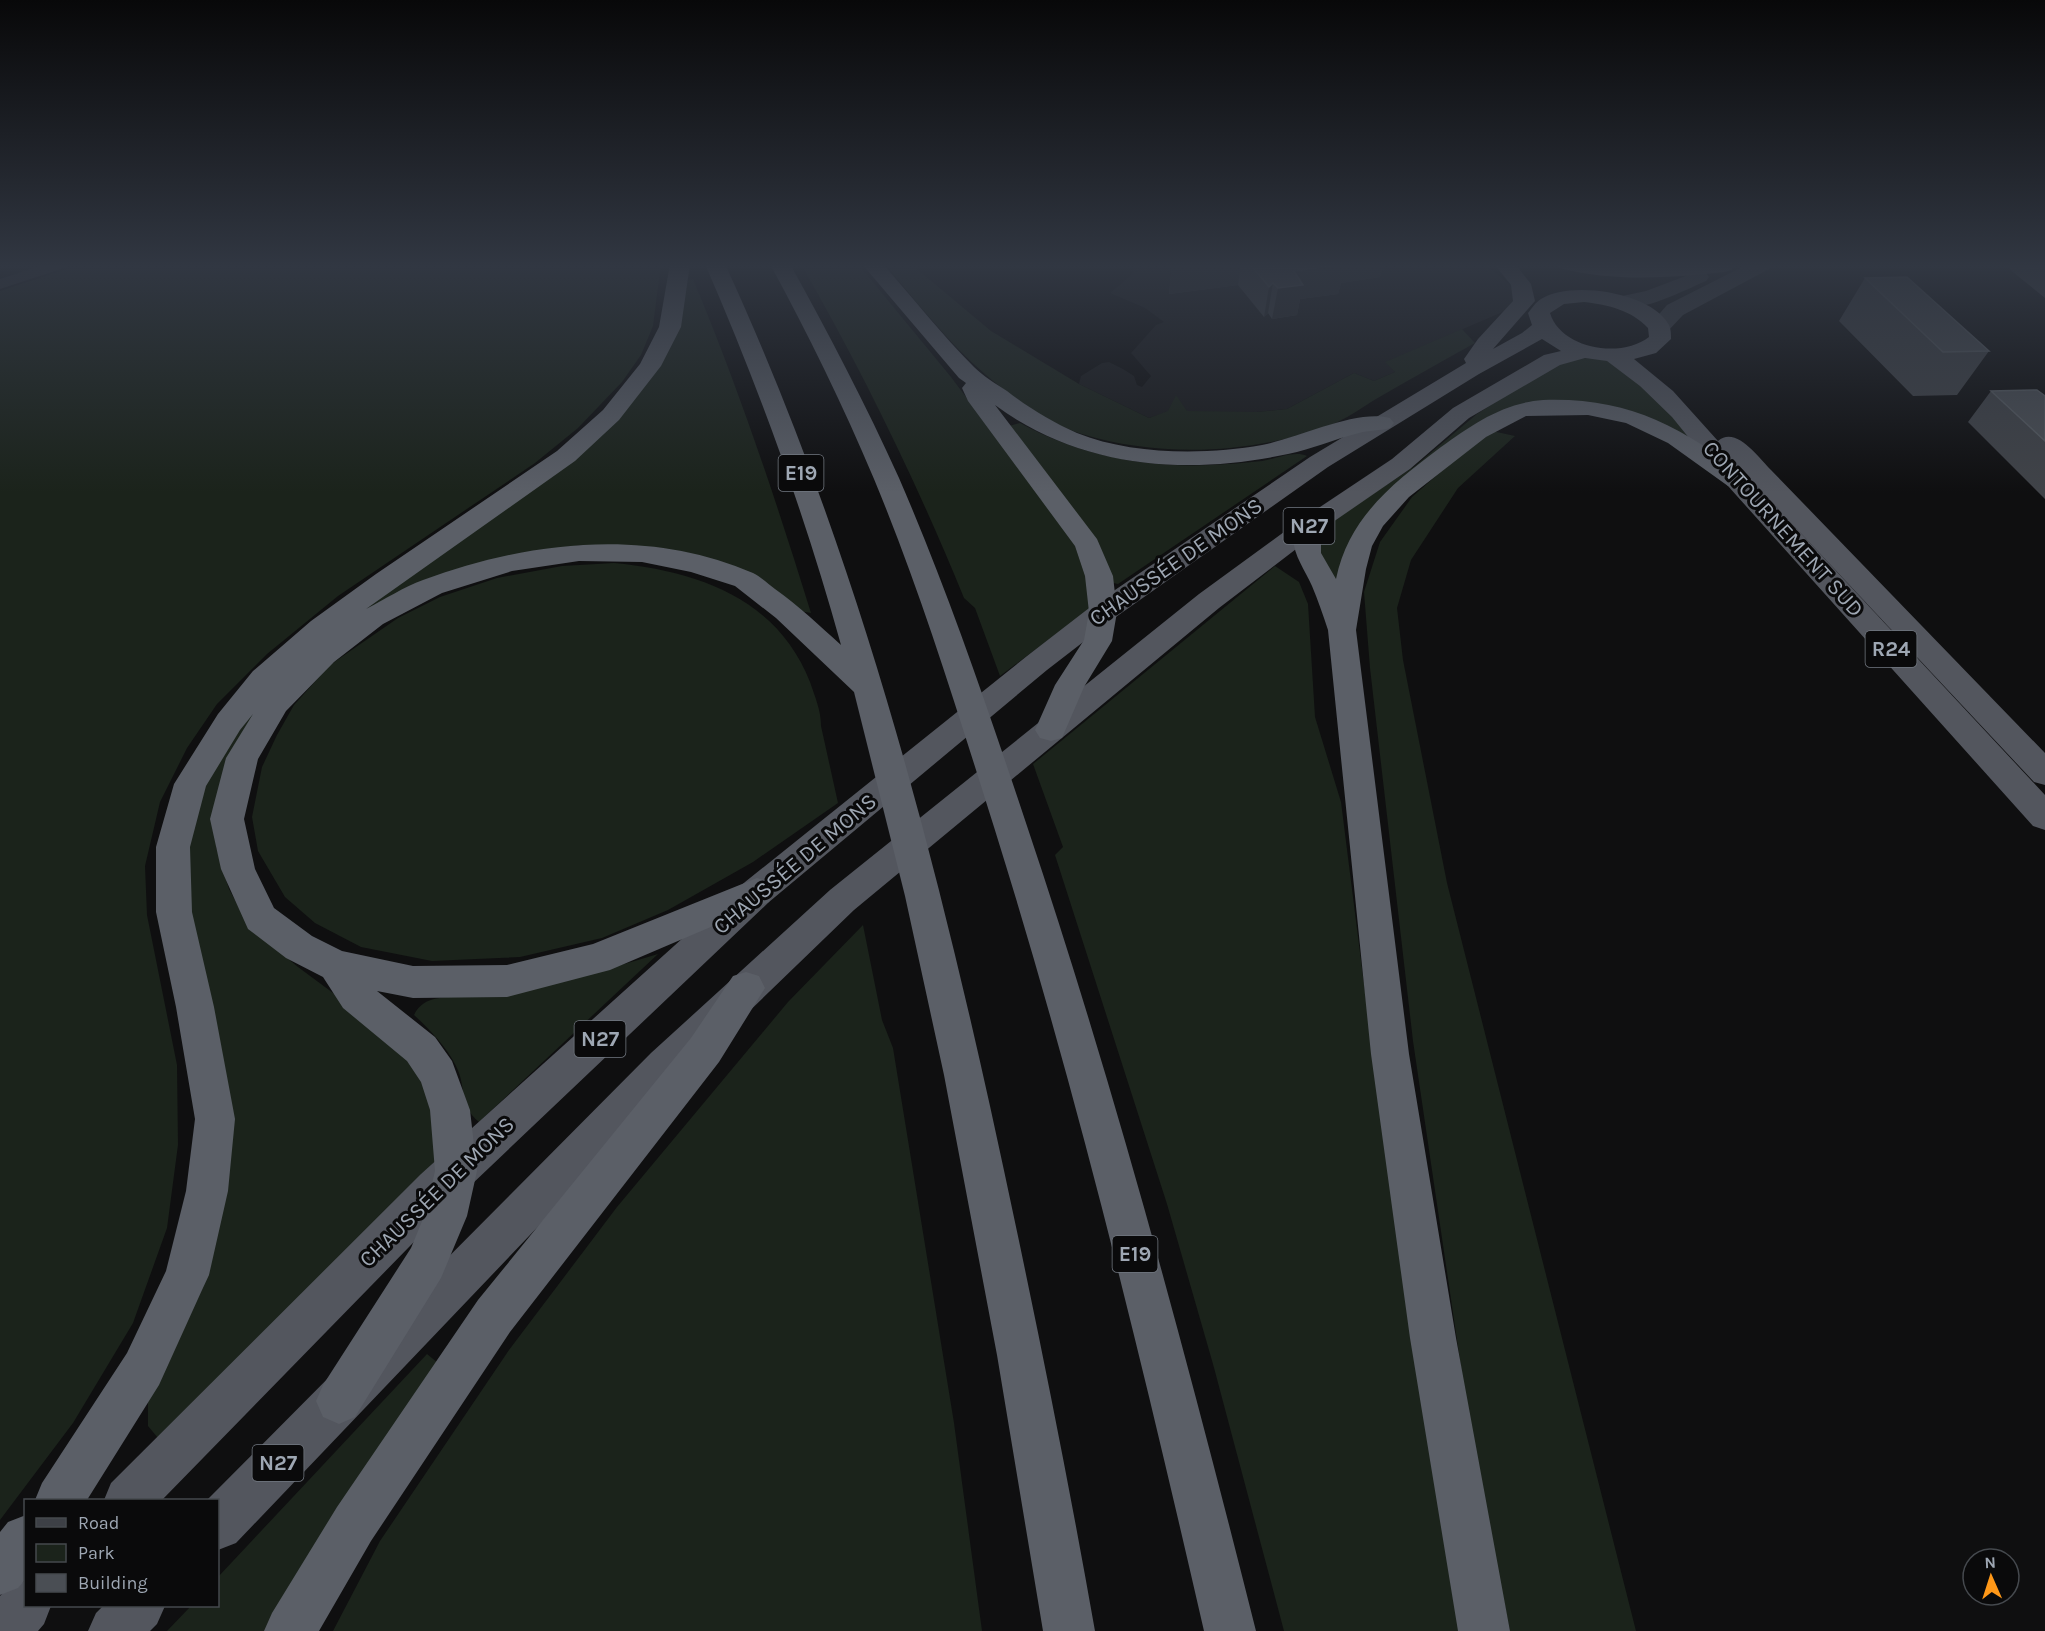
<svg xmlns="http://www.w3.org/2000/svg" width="2045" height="1631" viewBox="0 0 2045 1631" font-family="Karla,sans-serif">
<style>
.built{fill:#1a1b1d}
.green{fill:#1b231b}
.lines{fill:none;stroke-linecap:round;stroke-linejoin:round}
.minor{fill:#2f3136;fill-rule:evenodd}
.secondary{fill:#3d4046;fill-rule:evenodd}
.trunk{fill:#53565e;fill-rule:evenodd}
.motorway{fill:#5b5f67;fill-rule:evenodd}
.wall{fill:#404348}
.shaded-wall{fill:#282a2d}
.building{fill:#4a4e54;stroke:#575c62;stroke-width:1.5}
.labels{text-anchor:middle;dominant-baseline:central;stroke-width:6;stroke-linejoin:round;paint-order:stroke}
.shield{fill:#0a0a0b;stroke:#727881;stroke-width:1.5}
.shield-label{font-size:21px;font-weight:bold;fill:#9ea7b3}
.street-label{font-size:22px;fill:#9ea7b3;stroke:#0a0a0b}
</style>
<rect width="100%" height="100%" fill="#0f0f10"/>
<!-- built -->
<path class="built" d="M1131,264H1485L1514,288V300L1505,311L1386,362L1395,372L1374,381L1354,373L1287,409L1257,412H1168L1149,418L1079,384L1081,376L1102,363L1109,362L1123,369L1134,376L1137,385L1142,387L1151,376L1131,353L1156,325L1164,322L1145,308L1110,293L1134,273Z"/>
<!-- green -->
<path class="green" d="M82,264H661L653,326L641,355L622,382L578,428L535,463L338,596L267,654L217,704L187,748L160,802L145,866L147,915L177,1065L178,1145L167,1228L133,1323L73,1423L0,1520V291Z
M801,264H858L951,377L1082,552L1094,606L1000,676L975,608L964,598C917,483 863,372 801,264Z
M885,264H911L991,331L1079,384L1149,418L1168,411L1176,395L1187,411L1257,412L1287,409L1354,373L1374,381L1395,372L1385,362L1462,329L1475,343C1442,361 1409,380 1376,399C1361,408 1345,420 1328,426C1252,454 1160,458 1082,434C1052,425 1010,396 986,375C948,343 917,302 885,264Z
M693,279C739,389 776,500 811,613L799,611L734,567L685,552L628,545H581L518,554L344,627L216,809V847L229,889L249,926L298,967L379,1027L419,1066L442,1157L158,1438L148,1426V1402L208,1257L186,883L189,834L201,790L220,751L281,673L623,410L684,281Z
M1581,358L1601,359L1622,366L1700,443L1663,424L1551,402L1414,470L1341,582L1330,578L1314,544L1322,528L1415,466L1477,414L1530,380L1561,364Z
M1020,423C1079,455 1143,468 1211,465C1228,464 1245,463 1262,461C1276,459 1294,450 1307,456L1118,584L1109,582L1009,426Z
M1492,431L1515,436L1458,488L1411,560L1397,608L1403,660L1447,883L1636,1631H1510L1472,1442L1413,1041L1370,668L1364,592L1380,542L1412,497L1453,461Z
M614,563C697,571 777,598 810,682C815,697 821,710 821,726L838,803L753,862L668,910L602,938L520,957L432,961L361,947L315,923L285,897L258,851L252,817L262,767L277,735L294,705L330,665L398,618L440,597L497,578L562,566Z
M1275,566L1299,582L1308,604L1315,717L1341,802L1384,1143L1464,1631H1284L1213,1364L1167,1204L1055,855L1063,847L1033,764Z
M863,925L882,1020L893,1048L954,1423L982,1631H333L380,1541L509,1350L617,1207L788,1002Z
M658,954L479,1122C458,1105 467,1087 456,1066C446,1046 430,1030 414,1015C423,997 439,998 458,996C528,990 590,975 658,954Z
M427,1354L438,1363L268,1631H167L191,1606H218V1577Z"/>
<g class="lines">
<!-- minor -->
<path class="minor" d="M46,264H69L67,267L0,289V279Z"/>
<!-- secondary -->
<path class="secondary" d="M1748,264H1774L1771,268L1683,315L1667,332L1659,333L1651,332L1648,327L1667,305Z
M1699,271L1706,273L1709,277L1706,281C1680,292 1641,314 1613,306L1609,302L1613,298L1646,291Z"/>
<!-- trunk -->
<path class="trunk" d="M1494,264H1515L1531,284L1535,301L1493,349L1522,333L1532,325L1528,313C1532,308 1535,303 1541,299C1570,280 1652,292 1669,325C1671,329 1671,335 1671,339L1656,353L1634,359L1673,391L1718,441C1736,425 1759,458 1771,470L2045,753V785L2034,782L1738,466L2045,795V830L2033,826L1728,486L1672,417L1640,386L1607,361L1585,358L1560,365L1469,418L1410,469L1317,533L1219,608L854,910L679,1079L236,1543L218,1550V1500H207L651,1053L830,890L1199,594L1299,521L1392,459L1453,408L1544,355L1561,351L1542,339L1479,374L1328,467L1113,619L1047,670L769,902L451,1204L162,1500H104L111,1483L421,1174L745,882L1027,656L1093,605L1310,457L1466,363L1464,359L1478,339L1513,301L1511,285ZM1584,302C1609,305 1631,310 1648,328L1649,337C1621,359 1561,349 1550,313L1564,304Z
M1556,264L1645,266L1733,264L1734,266L1731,270L1724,272C1668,278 1614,282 1559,268Z
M26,1581V1606H51L44,1624L38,1631H0V1596L8,1588Z
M103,1606H165L157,1624L150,1631H88L96,1613Z"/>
<!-- motorway -->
<path class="motorway" d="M670,264H690L681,327L661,366L619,420L575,461L366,609C385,599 404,587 423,580C529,541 647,527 753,573C761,577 768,584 775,589C799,606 820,626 841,645C805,515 759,388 705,264H725C849,533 926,817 990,1106C1028,1280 1064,1455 1095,1631H1043L997,1355L944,1075L905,896L854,692L776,618L735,586L691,572L642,562L579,561L512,571L442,593L383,624L334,662L286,711L258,759L244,819L255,869L274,908L312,936L342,951L413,966L507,965L593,944L757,878L769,882L774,892L769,902L610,970L507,997L413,998L377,991L435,1037L452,1061L470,1110L477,1171L467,1216L441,1278L355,1417L339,1424L323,1417L316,1401L323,1385L411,1248L425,1214L435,1171L430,1110L421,1082L407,1061L343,1008L323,977L286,958L248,929L221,869L210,819L226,758L253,714L240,730L206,786L190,847L192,912L214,1007L235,1119L228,1191L209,1275L202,1290L159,1385L87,1500H35L42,1483L127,1353L166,1271L186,1191L195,1119L176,1007L156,912V847L174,784L218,714L253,671L311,621L376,574L557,451L603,410L640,364L659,327Z
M770,264H790C829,334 866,405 899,478C948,591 988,709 1027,826C1116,1091 1188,1361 1256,1631H1204C1142,1361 1077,1092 994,827C957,710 921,592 874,479C843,405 808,334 770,264Z
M862,264H883C913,298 942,335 974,367C983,376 996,384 1007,391C1029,408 1052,422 1077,433C1131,455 1206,455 1262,445C1299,438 1356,409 1390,418L1394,423L1390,428C1380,431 1369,430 1359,433C1335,439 1312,449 1288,454C1187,476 1080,468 995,405L1097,539L1113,576L1117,612L1112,641L1084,687L1062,738L1051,741L1040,738L1035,730L1055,685L1084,640L1089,612L1085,576L1075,546L968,401L962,388L966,383L959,378Z
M1543,400C1627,397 1681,426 1746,476L1750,481L1746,486L1737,489L1728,486L1668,443L1626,423L1588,415L1526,416L1486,437L1409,497L1383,526L1372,546L1366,569L1356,630L1409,1054L1456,1338L1510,1631H1458L1410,1338L1371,1054L1328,630C1323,615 1318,600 1312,586C1303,565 1284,544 1299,521L1308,519L1317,521L1321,527V553L1336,579C1349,517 1393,483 1441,447C1473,424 1503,403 1543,400Z
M746,972L759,976L765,988L719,1062L510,1332L371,1541L319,1631H264L272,1613L337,1507L478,1300L691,1038L733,976Z
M26,1515V1579L18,1588L0,1595V1532L8,1522Z"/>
</g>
<!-- wall -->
<path class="wall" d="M1172,264H1383L1380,277L1341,283L1338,294L1300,299L1297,315L1272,319L1268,313L1264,317L1238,285L1169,294Z
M2003,264H2045V298Z
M1865,278L1989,351L1957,395L1913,396L1839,321Z
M1991,391L2045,396V499L1968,422Z"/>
<!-- shaded-wall -->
<path class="shaded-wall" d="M1172,264H1241L1238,285L1169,294Z
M1334,264H1383L1380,277L1341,283L1338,294L1300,299L1297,315L1272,319L1278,288L1294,271Z
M1273,283L1268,313L1264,317L1269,287Z"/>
<!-- building -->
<path class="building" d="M1250,264H1343L1294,271L1303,285L1278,288L1273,283L1269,287Z
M1907,277L1989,351L1943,352L1865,278Z
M2037,390L2045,396V441L1991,391Z"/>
<!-- sky -->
<linearGradient id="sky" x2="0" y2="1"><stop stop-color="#080809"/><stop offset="0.54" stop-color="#313742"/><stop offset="1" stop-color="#313742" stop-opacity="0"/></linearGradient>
<rect width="2045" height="493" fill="url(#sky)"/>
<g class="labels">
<!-- shield labels -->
<g class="shield">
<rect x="778.5" y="455" width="45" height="36" rx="4.5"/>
<rect x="1283.5" y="508" width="51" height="36" rx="4.5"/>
<rect x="1865.5" y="631" width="51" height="36" rx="4.5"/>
<rect x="574.5" y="1021" width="51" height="36" rx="4.5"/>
<rect x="1112.5" y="1236" width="45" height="36" rx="4.5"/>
<rect x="252.5" y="1445" width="51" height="36" rx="4.5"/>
</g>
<g class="shield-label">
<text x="801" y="473">E19</text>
<text x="1309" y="526">N27</text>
<text x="1891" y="649">R24</text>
<text x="600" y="1039">N27</text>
<text x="1135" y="1254">E19</text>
<text x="278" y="1463">N27</text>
</g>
<!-- street labels -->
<g class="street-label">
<text transform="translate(1783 529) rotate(48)">CONTOURNEMENT SUD</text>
<text transform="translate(1176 562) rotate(-35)">CHAUSSÉE DE MONS</text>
<text transform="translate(795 864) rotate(-40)">CHAUSSÉE DE MONS</text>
<text transform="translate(437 1192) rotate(-44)">CHAUSSÉE DE MONS</text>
</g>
</g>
<!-- legend -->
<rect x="24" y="1499" width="195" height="108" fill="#0a0a0b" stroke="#45494e" stroke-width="1.5"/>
<rect x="36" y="1518" width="30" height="9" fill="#3d4046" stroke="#45494e" stroke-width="1.5"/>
<text x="78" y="1529" font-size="18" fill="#9ea7b3">Road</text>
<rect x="36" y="1544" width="30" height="18" fill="#1b231b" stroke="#45494e" stroke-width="1.5"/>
<text x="78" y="1559" font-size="18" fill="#9ea7b3">Park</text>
<rect x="36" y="1574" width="30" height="18" fill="#4a4e54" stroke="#45494e" stroke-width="1.5"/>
<text x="78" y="1589" font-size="18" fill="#9ea7b3">Building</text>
<!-- north arrow -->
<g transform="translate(1991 1577) rotate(357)"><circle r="28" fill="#0a0a0b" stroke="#45494e" stroke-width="1.5"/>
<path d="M0-4.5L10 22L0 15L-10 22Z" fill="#ff9818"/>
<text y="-9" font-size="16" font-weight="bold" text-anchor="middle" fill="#9ea7b3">N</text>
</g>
</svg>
